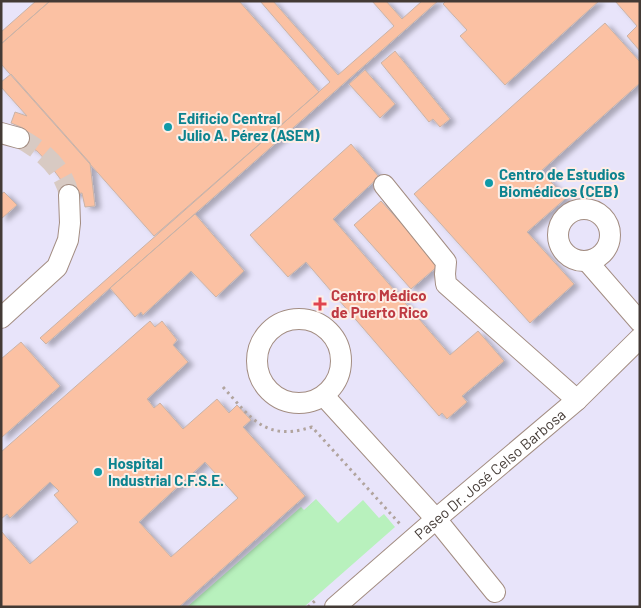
<svg xmlns="http://www.w3.org/2000/svg" width="641" height="608" viewBox="0 0 641 608" font-family="Barlow,sans-serif">
<style>
.medical{fill:#e8e4fa}
.green{fill:#b8f1bd}
.building{fill:#fbc1a3;stroke:#cab3a7;fill-rule:evenodd;filter:url(#shadow)}
.lines{fill:none;stroke-linecap:round;stroke-linejoin:round}
.minor-tunnel{stroke:#d8cac3;stroke-width:20;stroke-dasharray:20 10;stroke-linecap:butt}
.minor-casing{stroke:#a38d82;stroke-width:22}
.path{stroke:#b1a49e;stroke-width:3;stroke-dasharray:2.5 4;stroke-linecap:butt}
.minor{stroke:#fff;stroke-width:20}
.culture-dot{fill:#0f9aa8;stroke:#fdeee7;stroke-width:2}
.health-dot{fill:#e0444e;stroke:#fdeee7;stroke-width:2}
.labels{text-anchor:middle;dominant-baseline:central;stroke-width:4;stroke-linejoin:round;paint-order:stroke}
.culture-label{font-size:15px;font-weight:bold;fill:#0d838f;stroke:#fdeee7;text-anchor:start}
.health-label{font-size:15px;font-weight:bold;fill:#be3a42;stroke:#fdeee7;text-anchor:start}
.street-label{font-size:15px;fill:#433a35;stroke:#fdeee7}
</style>
<defs>
<filter id="shadow"><feDropShadow dx="5.5" dy="3" stdDeviation="2.5" flood-color="#0004"/></filter>
</defs>
<rect width="100%" height="100%" fill="#fdeee7"/>
<!-- medical -->
<path class="medical" d="M1,1H640V607H1Z"/>
<!-- green -->
<path class="green" d="M316,499L338,523L363,500L379,518L384,514L395,527L304,607H187L301,507L304,510Z"/>
<!-- building -->
<path class="building" d="M36,1H50L1,44V32Z
M50,1H239L319,92L154,236L1,64V44Z
M260,1H273L338,75L394,26L372,1H386L402,19L422,1H438L46,344L40,338L330,82Z
M446,1H599L505,85L460,36L467,30L443,4Z
M615,1H640V51L627,36L637,26Z
M605,23L640,62V83L541,171L566,198L527,232L574,284L530,323L414,194Z
M395,51L450,119L440,127L433,119L429,122L381,63Z
M365,70L395,104L380,118L349,84Z
M11,74L90,163L95,206L85,207L82,193L67,195L61,180L50,165L37,151L18,140L23,128L11,123L15,112L27,116L1,87V82Z
M351,144L379,177L333,219L450,355L478,331L504,361L462,396L467,402L447,419L442,413L439,416L306,262L288,277L250,235Z
M4,192L17,205L1,219V194Z
M381,201L439,265L411,289L354,225Z
M195,214L244,271L216,297L191,271L143,315L141,312L135,317L110,288Z
M150,321L155,327L162,321L177,340L173,345L188,362L147,399L154,408L160,403L183,429L217,399L229,413L237,405L251,420L243,427L305,496L179,607H1V531L30,564L78,522L54,495L59,491L50,482L10,518L7,514L1,519V452ZM205,462L238,498L171,557L139,522Z
M21,342L60,386L1,438V359Z"/>
<g class="lines">
<!-- minor-tunnel -->
<path class="minor-tunnel" d="M19,138C41,149 64,169 69,195"/>
<defs>
<g id="minor">
<path d="M1,133L19,138"/>
<path d="M384,185L446,262L445,274L446,284L577,400"/>
<circle cx="584" cy="235" r="26"/>
<path d="M587,261L640,322"/>
<path d="M1,318L57,267L68,240L70,223L69,195"/>
<circle cx="299" cy="361" r="42"/>
<path d="M324,396L436,519L495,592"/>
<path id="s1" d="M335,607L436,519L577,400L640,338"/>
</g>
</defs>
<!-- minor casing -->
<use href="#minor" class="minor-casing"/>
<!-- path -->
<path class="path" d="M223,387C251,418 265,442 312,427L400,524
M308,607L317,599"/>
<!-- minor -->
<use href="#minor" class="minor"/>
</g>
<!-- markers -->
<g class="culture-dot">
<circle cx="168" cy="127" r="5"/>
<circle cx="489" cy="183" r="5"/>
<circle cx="98" cy="472" r="5"/>
</g>
<path class="health-dot" d="M317.5 296.5h5v5h5v5h-5v5h-5v-5h-5v-5h5z"/>
<g class="labels">
<!-- culture labels -->
<g class="culture-label">
<text x="178" y="118">Edificio Central<tspan x="178" dy="17">Julio A. Pérez (ASEM)</tspan></text>
<text x="499" y="174">Centro de Estudios<tspan x="499" dy="17">Biomédicos (CEB)</tspan></text>
<text x="108" y="463">Hospital<tspan x="108" dy="17">Industrial C.F.S.E.</tspan></text>
</g>
<!-- health labels -->
<g class="health-label">
<text x="331" y="295">Centro Médico<tspan x="331" dy="17">de Puerto Rico</tspan></text>
</g>
<!-- street labels -->
<g class="street-label">
<text stroke="none"><textPath href="#s1" startOffset="204">Paseo Dr. José Celso Barbosa</textPath></text>
</g>
</g>
<!-- border -->
<rect width="641" height="608" fill="none" stroke="#433a35" stroke-width="5"/>
</svg>
